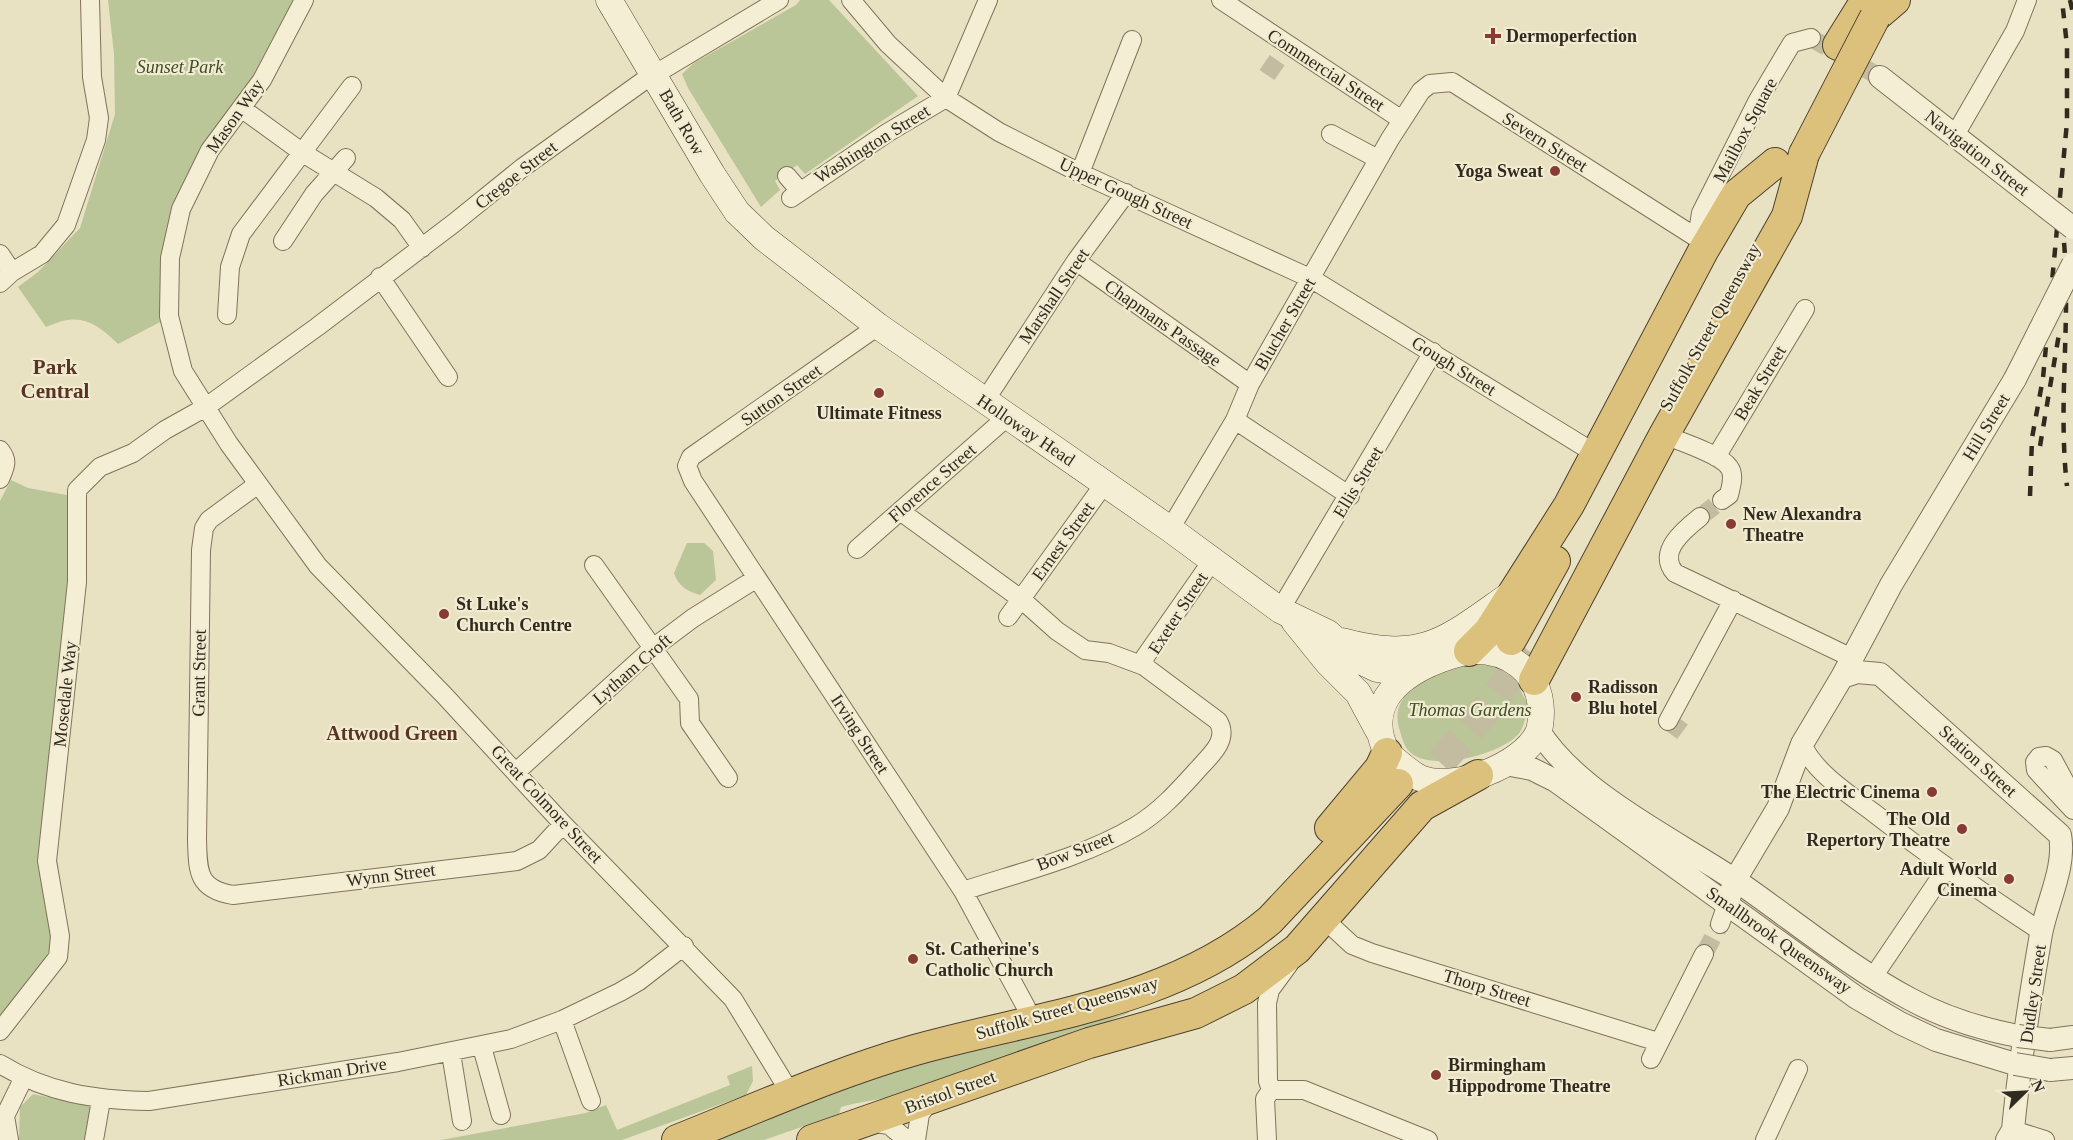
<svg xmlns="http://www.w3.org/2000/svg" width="2073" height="1140" viewBox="0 0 2073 1140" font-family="Georgia,serif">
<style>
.green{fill:#bac598}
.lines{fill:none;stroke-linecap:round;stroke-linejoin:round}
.minor-tunnel{stroke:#c3bca1;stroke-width:18;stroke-dasharray:18 9;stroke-linecap:butt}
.trunk-tunnel{stroke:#c3bca1;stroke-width:30;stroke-dasharray:30 15;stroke-linecap:butt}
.minor-casing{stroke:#80735b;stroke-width:20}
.tertiary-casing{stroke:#80735b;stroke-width:24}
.secondary-casing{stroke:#62543f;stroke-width:27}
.trunk-casing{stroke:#4e412f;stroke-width:32}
.minor{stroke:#f4eed4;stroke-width:18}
.tertiary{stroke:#f4eed4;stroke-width:22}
.secondary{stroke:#f4eed4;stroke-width:26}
.trunk{stroke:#dcc17c;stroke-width:30}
.rail{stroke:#312a1e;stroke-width:4.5;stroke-dasharray:10 10;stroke-linecap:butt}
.tertiary-bridge-casing{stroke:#80735b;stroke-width:24;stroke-linecap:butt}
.trunk-bridge-casing{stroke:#4e412f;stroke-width:32;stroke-linecap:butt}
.tertiary-bridge{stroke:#f4eed4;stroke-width:22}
.trunk-bridge{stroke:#dcc17c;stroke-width:30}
.poi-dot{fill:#883b32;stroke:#f1ebd1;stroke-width:2}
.labels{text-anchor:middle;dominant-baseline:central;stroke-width:4.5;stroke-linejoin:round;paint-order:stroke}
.poi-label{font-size:18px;font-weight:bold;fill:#312a1e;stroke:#f1ebd1;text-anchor:start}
.park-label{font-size:18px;font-style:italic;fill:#3e4c27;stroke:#f1ebd1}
.street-label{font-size:18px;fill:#312a1e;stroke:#f1ebd1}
.neighbourhood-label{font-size:20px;font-weight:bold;fill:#593422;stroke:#f1ebd1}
.quarter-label{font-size:21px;font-weight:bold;fill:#593422;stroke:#f1ebd1}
</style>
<rect width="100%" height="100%" fill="#e8e1c2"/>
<!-- green -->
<path class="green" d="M108,0H294L254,81L205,140L194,167L164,320L118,344C94,320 78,312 46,327L18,287L38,272L80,228L115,114L114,54Z
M800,0H829L918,96L805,174L797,165L775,181L780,190L761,207L688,88L682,74L694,63L796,5Z
M11,480L28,488L72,496L68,582L43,814L54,945L0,1019V501Z
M687,543H704L713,551L716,580L700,595C687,591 678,586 674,573Z
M1472,664C1508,666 1513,674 1528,705C1526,714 1525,724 1520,732C1505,754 1432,772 1411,753C1403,746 1402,737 1399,728C1388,687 1442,671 1472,664Z
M1126,1009L1129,1013C1054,1041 978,1077 900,1095C880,1100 861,1101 841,1107L839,1114L764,1140H706L860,1079Z
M752,1066L753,1081L746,1095L622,1140H441L586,1113L606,1105L617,1130L730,1085L727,1076Z
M33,1094L90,1106L88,1140H19L20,1107Z"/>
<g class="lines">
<!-- minor-tunnel -->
<path class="minor-tunnel" d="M1811,38L1880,77
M1267,75L1280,56
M1700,517L1722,500
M1668,721L1687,735
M1704,954L1720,924"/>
<!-- trunk-tunnel -->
<path class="trunk-tunnel" d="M1410,796L1475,724L1529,651"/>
<defs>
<path id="minor" d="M304,0L262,80L210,150L181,209L170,258L169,316L183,371L229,444L318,566L444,695L563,824L733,999L791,1094
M851,0L888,44L946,98L999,132L1080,173L1312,279L1596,454
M1221,0L1402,120
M241,108L303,153L376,198L402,220L422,248
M1331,134L1378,159
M1955,135L2015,31L2027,0
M1080,173L1132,40
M787,176L799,190
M791,198L887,133L946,98L988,0
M1697,238L1701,213L1758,100L1792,43L1811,38
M283,241L314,194L346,158
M0,254L12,272
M1076,261L1250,384
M380,277L448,377
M0,283L12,272L42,254L66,225L96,140L99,118L92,77L90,0
M227,315L230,267L241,234L352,86
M878,326L691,457L687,466L693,481L963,891L1026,1007
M984,402L1076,261L1126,193
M1235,420L1350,496
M1664,435C1679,441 1720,454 1729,467C1735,475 1731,486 1729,495L1722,500
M0,450C9,461 5,467 0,479
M1716,457L1805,309
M258,484L209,520L204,528L201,550L197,840C198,871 197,889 233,895L517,861L539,850L563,824
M900,511L1021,599L1057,631L1085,650L1109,653L1144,666L1218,721C1229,739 1212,754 1200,767C1180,789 1161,811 1136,826C1084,857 1021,872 963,891
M1700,517C1685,529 1656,552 1675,573L1852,658
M1170,529L1235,420L1250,384L1390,139L1421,91L1430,84L1452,82L1697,238
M857,549L1007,417
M594,565L689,699L690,723L728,778
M1280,610L1433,352
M1008,617L1105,483
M1144,666L1145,657L1212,561
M1668,721L1733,600
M1802,744C1815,773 1849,794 1874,813C1928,855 1984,894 2042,932
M516,772L653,648L693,618L757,578
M2073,797L2053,760L2046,756L2039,757L2035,762L2036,770L2073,810
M1324,919L1352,945L1372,953L1658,1042
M1720,924L1727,904
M1873,977L1946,869
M562,1020L591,1101
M0,1031L58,957L60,936L47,861L77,582V490L100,467L133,453L165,430L206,407L317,327L454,223L522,168L642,82L779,0
M482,1047L501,1115
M451,1053L462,1121
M1651,1059L1704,954
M0,1064C47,1093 95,1100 149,1101L398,1062L511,1039L562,1020L620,992L639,981L684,946
M1271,1090H1304L1428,1140
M1271,1090L1268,1081L1267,1003L1270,990L1289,964
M870,1122L889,1125L907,1140
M2013,1130L2045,1140
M9,1140L5,1116L23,1079
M94,1140L101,1100
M916,1140L920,1114L932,1099
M1267,1140L1265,1099L1271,1090
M1765,1140L1798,1069"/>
<path id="tertiary" d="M1880,77L2046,207
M1842,677L1857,672L1880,674L2060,835C2066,867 2047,902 2041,934C2030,998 2019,1065 2013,1130L2007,1140
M1539,731C1578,794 1679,842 1741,884C1797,923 1850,967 1910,999C1943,1017 1981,1029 2018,1036
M1505,764L1532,769L1556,781L1857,998L1900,1023L1936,1040L2015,1064
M1727,904L1735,880L1778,808L1802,744L1842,677L1891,585L2015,379
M2050,1040L2073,1037
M2050,1070L2073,1068"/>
<path id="secondary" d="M609,0L712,174L737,212L764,238L878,326L1170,529L1280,610L1328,633L1358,660L1377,669L1390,671L1419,668
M1294,621L1328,663L1358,693L1379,732
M1342,641C1425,663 1445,640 1511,594
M1469,651C1508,649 1540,671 1541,711C1541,718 1541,726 1538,733C1522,766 1454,792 1420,778C1408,772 1397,761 1387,753C1357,692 1421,662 1469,651Z"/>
<path id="trunk" d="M1875,17L1895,0
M1838,45L1866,0
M1511,640L1555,561
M1469,651L1489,631L1569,505L1703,251L1736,195L1775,163
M1534,680L1664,435L1787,216L1804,154
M1330,828L1380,768L1387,753
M677,1140C755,1109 834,1073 915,1050C1036,1016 1171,1004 1270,920L1398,784
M812,1140L1089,1043L1196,1013L1244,989L1297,949L1422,806L1478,775"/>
</defs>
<!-- minor casing -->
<use href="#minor" class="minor-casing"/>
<!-- tertiary casing -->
<use href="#tertiary" class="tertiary-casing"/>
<!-- secondary casing -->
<use href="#secondary" class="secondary-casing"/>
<!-- trunk casing -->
<use href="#trunk" class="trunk-casing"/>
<!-- minor -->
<use href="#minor" class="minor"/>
<!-- tertiary -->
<use href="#tertiary" class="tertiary"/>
<!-- secondary -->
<use href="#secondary" class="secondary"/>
<!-- trunk -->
<use href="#trunk" class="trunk"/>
<!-- rail -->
<path class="rail" d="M2070,0L2073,13
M2062,223C2073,310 2057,399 2067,486
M2040,446L2060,328
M2030,496L2032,438L2043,378L2067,122V46L2062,0"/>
<defs>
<path id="tertiary-bridge" d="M2046,207L2073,228
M2015,379L2073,264
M2018,1036L2050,1040
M2015,1064L2050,1070"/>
<path id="trunk-bridge" d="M1804,154L1875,17"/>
</defs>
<!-- tertiary-bridge casing -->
<use href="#tertiary-bridge" class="tertiary-bridge-casing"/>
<!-- trunk-bridge casing -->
<use href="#trunk-bridge" class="trunk-bridge-casing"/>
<!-- tertiary-bridge -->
<use href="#tertiary-bridge" class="tertiary-bridge"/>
<!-- trunk-bridge -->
<use href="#trunk-bridge" class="trunk-bridge"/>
</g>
<!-- markers -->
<g class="poi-dot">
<path d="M1490 27h6v6h6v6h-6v6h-6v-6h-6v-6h6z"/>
<circle cx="1555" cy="171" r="6"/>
<circle cx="879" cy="393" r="6"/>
<circle cx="1731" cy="524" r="6"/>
<circle cx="444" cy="614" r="6"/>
<circle cx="1576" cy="697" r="6"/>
<circle cx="1932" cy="792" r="6"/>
<circle cx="1962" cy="829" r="6"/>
<circle cx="2009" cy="879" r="6"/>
<circle cx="913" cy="959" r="6"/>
<circle cx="1436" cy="1075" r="6"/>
</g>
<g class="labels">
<!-- poi labels -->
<g class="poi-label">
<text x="1506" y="36">Dermoperfection</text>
<text x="1543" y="171" text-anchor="end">Yoga Sweat</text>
<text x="879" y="413" text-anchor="middle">Ultimate Fitness</text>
<text x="1743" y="514">New Alexandra<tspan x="1743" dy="21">Theatre</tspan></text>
<text x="456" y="604">St Luke's<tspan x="456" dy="21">Church Centre</tspan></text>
<text x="1588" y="687">Radisson<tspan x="1588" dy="21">Blu hotel</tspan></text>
<text x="1920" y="792" text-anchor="end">The Electric Cinema</text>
<text x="1950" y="819" text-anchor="end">The Old<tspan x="1950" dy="21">Repertory Theatre</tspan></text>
<text x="1997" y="869" text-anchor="end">Adult World<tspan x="1997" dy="21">Cinema</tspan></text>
<text x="925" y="949">St. Catherine's<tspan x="925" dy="21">Catholic Church</tspan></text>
<text x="1448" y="1065">Birmingham<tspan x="1448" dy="21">Hippodrome Theatre</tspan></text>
</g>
<!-- park labels -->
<g class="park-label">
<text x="180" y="67">Sunset Park</text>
<text x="1470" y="710">Thomas Gardens</text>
</g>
<!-- street labels -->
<g class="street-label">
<text transform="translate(1326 70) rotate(33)">Commercial Street</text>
<text transform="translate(235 116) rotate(-55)">Mason Way</text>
<text transform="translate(682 122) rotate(60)">Bath Row</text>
<text transform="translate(1745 130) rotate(-62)">Mailbox Square</text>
<text transform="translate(1545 142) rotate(32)">Severn Street</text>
<text transform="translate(872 144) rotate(-32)">Washington Street</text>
<text transform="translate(1977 153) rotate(38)">Navigation Street</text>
<text transform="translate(516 175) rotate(-38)">Cregoe Street</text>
<text transform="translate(1126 193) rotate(25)">Upper Gough Street</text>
<text transform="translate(1054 296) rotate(-56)">Marshall Street</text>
<text transform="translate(1163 323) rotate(35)">Chapmans Passage</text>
<text transform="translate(1285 324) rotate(-60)">Blucher Street</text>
<text transform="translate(1710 327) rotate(-61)">Suffolk Street Queensway</text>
<text transform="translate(1454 366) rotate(32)">Gough Street</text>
<text transform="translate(1760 383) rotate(-59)">Beak Street</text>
<text transform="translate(781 395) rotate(-35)">Sutton Street</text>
<text transform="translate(1986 427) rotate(-59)">Hill Street</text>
<text transform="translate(1026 430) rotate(34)">Holloway Head</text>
<text transform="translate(1358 482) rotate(-59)">Ellis Street</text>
<text transform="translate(932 483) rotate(-41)">Florence Street</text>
<text transform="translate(1063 541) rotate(-54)">Ernest Street</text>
<text transform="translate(1178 613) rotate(-57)">Exeter Street</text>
<text transform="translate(632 669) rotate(-41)">Lytham Croft</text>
<text transform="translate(199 673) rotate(-89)">Grant Street</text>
<text transform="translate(65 694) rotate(-84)">Mosedale Way</text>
<text transform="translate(860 734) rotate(57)">Irving Street</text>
<text transform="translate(1978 761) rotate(42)">Station Street</text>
<text transform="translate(547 804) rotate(47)">Great Colmore Street</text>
<text transform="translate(1075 851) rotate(-21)">Bow Street</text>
<text transform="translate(391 875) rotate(-7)">Wynn Street</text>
<text transform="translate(1779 940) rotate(35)">Smallbrook Queensway</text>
<text transform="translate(1487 988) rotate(17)">Thorp Street</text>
<text transform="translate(2033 994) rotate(-82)">Dudley Street</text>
<text transform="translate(1067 1008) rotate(-16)">Suffolk Street Queensway</text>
<text transform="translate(332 1072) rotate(-9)">Rickman Drive</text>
<text transform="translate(950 1092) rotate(-20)">Bristol Street</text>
</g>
<!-- neighbourhood labels -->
<g class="neighbourhood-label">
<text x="392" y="733">Attwood Green</text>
</g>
<!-- quarter labels -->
<g class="quarter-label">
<text x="55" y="367">Park<tspan x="55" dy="24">Central</tspan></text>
</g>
</g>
<!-- north arrow -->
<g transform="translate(2025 1092) rotate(66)" stroke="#f1ebd1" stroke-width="4.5" paint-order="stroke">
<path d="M0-4.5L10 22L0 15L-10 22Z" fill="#312a1e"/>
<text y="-9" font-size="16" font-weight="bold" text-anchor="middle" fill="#312a1e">N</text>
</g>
</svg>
